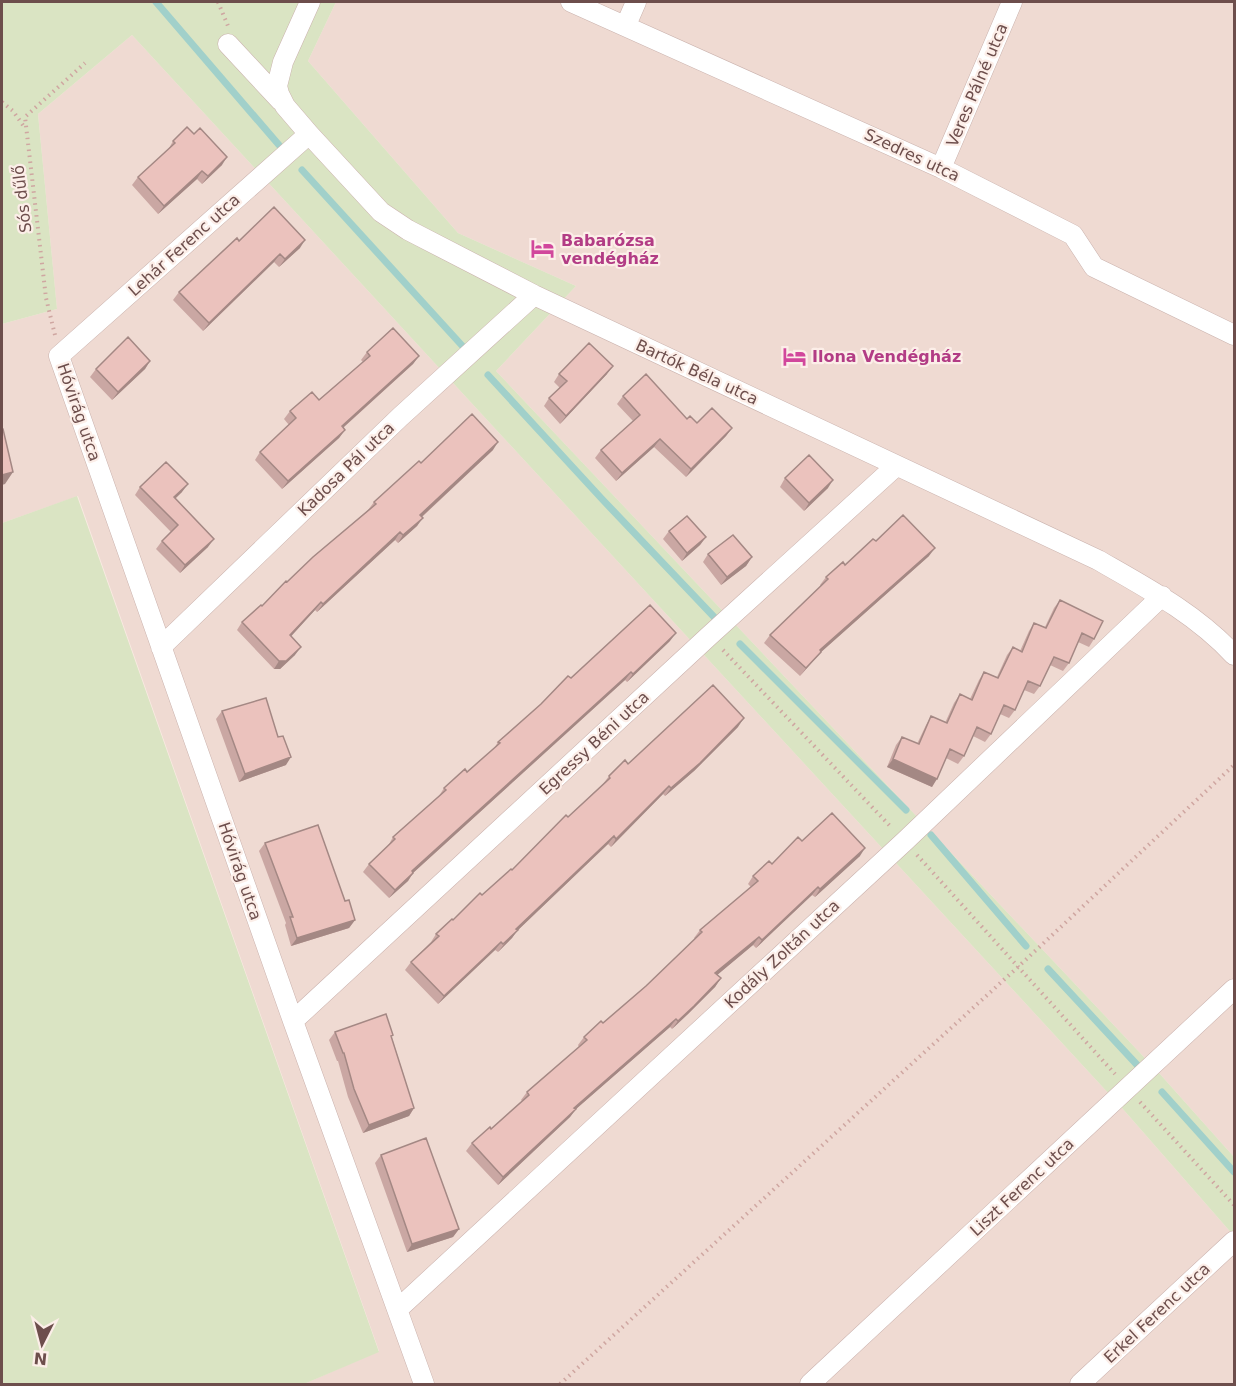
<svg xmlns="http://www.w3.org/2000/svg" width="1236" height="1386" viewBox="0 0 1236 1386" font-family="'DejaVu Sans',sans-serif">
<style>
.residential{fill:#efdad2}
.green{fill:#dae4c3}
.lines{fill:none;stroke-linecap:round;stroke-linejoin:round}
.stream{stroke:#a1d0ca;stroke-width:7}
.street-casing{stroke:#cab2ad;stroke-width:21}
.path{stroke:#cfa6a1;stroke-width:4;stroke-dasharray:1.5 4.5;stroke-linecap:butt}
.street{stroke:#fff;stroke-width:20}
.wall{fill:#caa7a3}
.shaded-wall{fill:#a48884}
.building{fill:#ebc2bd;stroke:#a48884;stroke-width:1.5}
.labels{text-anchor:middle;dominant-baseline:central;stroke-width:4.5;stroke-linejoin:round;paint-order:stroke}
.street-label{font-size:16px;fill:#6d4e4c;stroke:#fceee8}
.hotel-label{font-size:16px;font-weight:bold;fill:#b23c85;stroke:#fceee8;text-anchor:start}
</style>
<rect width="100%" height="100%" fill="#f9eae2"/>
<!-- residential -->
<path class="residential" d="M336,2H1234V1157L1159,1073L496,371L576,286L458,233L308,61Z
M132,35L1122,1108L1234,1236V1384H304L379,1351L78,496L2,523V324L57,309L38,114Z"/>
<!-- green -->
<path class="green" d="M2,2H336L308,61L458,233L576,286L496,371L1159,1073L1234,1157V1236L1122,1108L132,35L38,114L57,309L2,324Z
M77,496L379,1352L304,1384H2V523Z"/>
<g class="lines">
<!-- stream -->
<path class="stream" d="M156,2L279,145
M302,170L467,351
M488,375L602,499L716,619
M740,644L906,810
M931,835L1026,946
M1048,969L1140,1068
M1162,1092L1234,1172"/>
<defs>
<path id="street" d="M310,2L283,62L277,86L279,94L285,106L309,134L381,212L408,230L534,295L1098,560C1147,588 1196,614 1234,655
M571,2L941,168L1073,235L1094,267L1234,335
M626,25L636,2
M228,44L281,101
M309,134L59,356L293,1021L424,1384
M941,168L1012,2
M161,647L400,417L534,295
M293,1021L709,636L896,466
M398,1309L905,841L1162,596
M810,1384L1234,989
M1080,1384L1234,1241"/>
</defs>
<!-- street casing -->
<use href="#street" class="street-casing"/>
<!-- path -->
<path class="path" d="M218,2L228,26
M2,102L13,111L25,128
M55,335L46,298L25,117L85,63
M723,650L891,827
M917,855L1115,1074
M1140,1102L1234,1205
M560,1384L1018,967L1234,765"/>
<!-- street -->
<use href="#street" class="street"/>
</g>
<!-- wall -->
<path class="wall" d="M173,141L222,165L202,184L197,179L158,214L132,185L138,177L168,150Z
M239,241L300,248L279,267L274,262L203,331L173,300L179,292Z
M367,352L419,356L413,364L343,428L345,430L339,438L282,489L255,460L260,452L289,425L284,419L290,411L319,400L363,362L361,360Z
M150,361L145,369L112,400L90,377L96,369Z
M559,374H607L560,424L544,406L549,398L560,388L554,382Z
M623,396L697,423L732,428L726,436L686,477L654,447L616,481L595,458L601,450L633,421L617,404Z
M493,450L422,517L417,526L398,543L395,540L317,612L315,610L291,636L295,655L280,669H274L237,630L242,622L262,606L287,582L368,510L374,502L421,463Z
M785,478L828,488L804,511L780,487Z
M140,487L182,492L175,499L208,547L180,573L156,549L162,541L171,532L135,495Z
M669,531L706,537L700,545L682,561L663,539Z
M876,541L929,556L820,653L800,676L764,643L770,635L821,586L820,585L826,577L845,565Z
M708,554L752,557L746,566L721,585L703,562Z
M1060,600L1094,639L1089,647L1078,642L1069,663L1063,671L1050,665L1040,686L1034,694L1024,690L1015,710L1009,718L1000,714L991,734L985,742L973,736L964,756L958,764L946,758L932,787L887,767L896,745L902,737L917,744L926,725L931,716L945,723L954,703L960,694L970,699L979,680L984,672L997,677L1007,655L1013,647L1020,651L1029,631L1034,623L1045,627L1054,608Z
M670,641L627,682L625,680L413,873L408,881L389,898L363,872L369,864L388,846L393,837L439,796L444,788L467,772L493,750L498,742L571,678Z
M222,711L286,765L239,782L216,719Z
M738,727L694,771L665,796L663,794L611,847L608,844L517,931L512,938L498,952L495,950L438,1004L405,970L411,962L431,942L436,934L512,870L568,817L603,784L609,776L628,764Z
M802,841L860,856L815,897L812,895L756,948L753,945L717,975L721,978L715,987L688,1014L672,1029L670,1027L576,1109L570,1117L498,1185L466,1151L472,1143L491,1129L522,1101L521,1100L527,1092L579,1047L578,1045L584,1037L603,1023L646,986L695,939L694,938L700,930L751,887L748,884L753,876L772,864Z
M265,843L345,901L355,920L349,928L291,946L285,925L286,923L259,851Z
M335,1032L392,1038L414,1108L409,1116L363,1133L348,1097L338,1061H337L329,1040Z
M381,1155L459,1229L453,1237L407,1252L375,1163Z"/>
<!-- shaded-wall -->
<path class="shaded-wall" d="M227,157L222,165L202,184L208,176Z
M202,171L197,179L158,214L164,206Z
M305,240L300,248L279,267L285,259Z
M280,254L274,262L203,331L209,323Z
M419,356L413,364L336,434L342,426Z
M150,361L145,369L112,400L118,392Z
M613,366L607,374L560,424L566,416Z
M732,428L726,436L686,477L691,469Z
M345,430L339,438L282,489L288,481Z
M660,439L654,447L616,481L622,473Z
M498,442L493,450L415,523L420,515Z
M13,472L5,484L2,485V475Z
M833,480L828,488L804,511L809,503Z
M188,484L182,492L168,505L174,497Z
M423,518L417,526L398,543L403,535Z
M400,532L395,540L317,612L323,604Z
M706,537L700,545L682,561L687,553Z
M214,539L208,547L180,573L185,565Z
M935,548L929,556L820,653L800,676L820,650Z
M752,557L746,566L721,585L727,577Z
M321,602L315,610L285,643L290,635Z
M676,633L670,641L627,682L633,674Z
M301,647L295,655L280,669H274L279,661Z
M631,672L625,680L413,873L408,881L389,898L395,890L412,871Z
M744,718L738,727L694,771L665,796L671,788Z
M291,757L286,765L239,782L245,774Z
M893,759L937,779L932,787L887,767Z
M669,786L663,794L611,847L616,839Z
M614,836L608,844L517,931L512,938L498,952L516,929Z
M865,848L860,856L815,897L820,889Z
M818,887L812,895L756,948L762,940Z
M355,920L349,928L291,946L297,938Z
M759,937L753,945L710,981L715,973Z
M501,942L495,950L438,1004L444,996Z
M721,978L715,987L688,1014L672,1029L678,1021Z
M676,1019L670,1027L568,1116L574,1108Z
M414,1108L409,1116L363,1133L369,1125Z
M576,1109L570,1117L498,1185L503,1177Z
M459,1229L453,1237L407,1252L412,1244Z"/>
<!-- building -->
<path class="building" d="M187,127L194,134L200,128L227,157L208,176L202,171L164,206L138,177L175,143L173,141Z
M274,207L305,240L285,259L280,254L209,323L179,292L237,238L239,241Z
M393,328L419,356L342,426L345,430L288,481L260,452L296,418L290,411L312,392L319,400L370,356L367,352Z
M128,337L150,361L118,392L96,369Z
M589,343L613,366L566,416L549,398L567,381L559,374Z
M646,374L687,419L690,416L697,423L712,408L732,428L691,469L660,439L622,473L601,450L640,415L623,396Z
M472,414L498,442L420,515L423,518L403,535L400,532L323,604L321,602L290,635L301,647L286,661H279L242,622L261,605L262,606L286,581L287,582L313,557L376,504L374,502L419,461L421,463Z
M2,429H3L13,472L2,475Z
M809,455L833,480L809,503L785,478Z
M166,462L188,484L174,497L214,539L185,565L162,541L178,525L140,487Z
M903,515L935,548L820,650L821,652L806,668L770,635L828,579L826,577L843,562L845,565L873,539L876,541Z
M687,516L706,537L687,553L669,531Z
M733,535L752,557L727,577L708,554Z
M1060,600L1103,621L1094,639L1082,633L1069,663L1054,657L1040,686L1028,681L1015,710L1004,705L991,734L977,727L964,756L950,749L937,779L893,759L902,737L919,744L931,716L947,723L960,694L972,700L984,672L998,678L1013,647L1022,652L1034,623L1046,628Z
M650,605L676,633L633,674L631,672L412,871L413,873L395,890L369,864L395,839L393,837L446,790L444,788L465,769L467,772L500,743L498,742L541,704L568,676L571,678Z
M713,685L744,718L700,763L671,788L669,786L616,839L614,836L516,929L518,930L503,944L501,942L444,996L411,962L439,936L436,934L452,919L453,920L480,893L482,895L511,869L512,870L566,815L568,817L610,778L609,776L625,760L628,764Z
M266,698L278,737L283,736L291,757L245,774L222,711Z
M832,813L865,848L820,889L818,887L762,940L759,937L715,973L721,978L694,1006L678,1021L676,1019L574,1108L576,1109L503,1177L472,1143L490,1127L491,1129L529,1095L527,1092L587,1040L584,1037L601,1021L603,1023L646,986L702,932L700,930L758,881L753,876L769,861L772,864L798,837L802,841Z
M318,825L345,901L349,900L355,920L297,938L290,917H293L265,843Z
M386,1014L393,1035L391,1036L414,1108L369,1125L354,1089L344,1053H343L335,1032Z
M426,1138L459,1229L412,1244L381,1155Z"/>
<!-- icons -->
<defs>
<symbol id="hotel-bare" viewBox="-9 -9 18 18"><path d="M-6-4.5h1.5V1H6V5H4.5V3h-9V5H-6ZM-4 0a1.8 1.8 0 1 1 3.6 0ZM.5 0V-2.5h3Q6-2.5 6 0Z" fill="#d1479c" stroke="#fceee8" stroke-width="2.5" paint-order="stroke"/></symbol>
</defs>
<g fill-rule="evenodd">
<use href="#hotel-bare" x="526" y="232" width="33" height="33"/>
<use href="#hotel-bare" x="778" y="340" width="33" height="33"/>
</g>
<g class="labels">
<!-- street labels -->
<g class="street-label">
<text transform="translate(977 85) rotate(-67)">Veres Pálné utca</text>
<text transform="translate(912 155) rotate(25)">Szedres utca</text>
<text transform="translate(22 199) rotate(-97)">Sós dűlő</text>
<text transform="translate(184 245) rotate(-42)">Lehár Ferenc utca</text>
<text transform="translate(697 372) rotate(25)">Bartók Béla utca</text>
<text transform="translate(79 412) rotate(71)">Hóvirág utca</text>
<text transform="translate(346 469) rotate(-44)">Kadosa Pál utca</text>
<text transform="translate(594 743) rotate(-43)">Egressy Béni utca</text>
<text transform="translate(240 871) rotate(71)">Hóvirág utca</text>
<text transform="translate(782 954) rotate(-43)">Kodály Zoltán utca</text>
<text transform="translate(1022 1187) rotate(-43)">Liszt Ferenc utca</text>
<text transform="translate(1157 1313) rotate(-43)">Erkel Ferenc utca</text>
</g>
<!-- hotel labels -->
<g class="hotel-label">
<text x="561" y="240">Babarózsa<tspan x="561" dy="18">vendégház</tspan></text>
<text x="812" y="356">Ilona Vendégház</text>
</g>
</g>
<!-- border -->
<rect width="1236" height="1386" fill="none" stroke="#6d4e4c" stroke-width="6"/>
<!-- north arrow -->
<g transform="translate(42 1344) rotate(186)" stroke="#fceee8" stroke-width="4.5" paint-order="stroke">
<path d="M0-4.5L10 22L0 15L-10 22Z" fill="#6d4e4c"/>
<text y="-9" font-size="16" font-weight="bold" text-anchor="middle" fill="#6d4e4c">N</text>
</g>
</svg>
